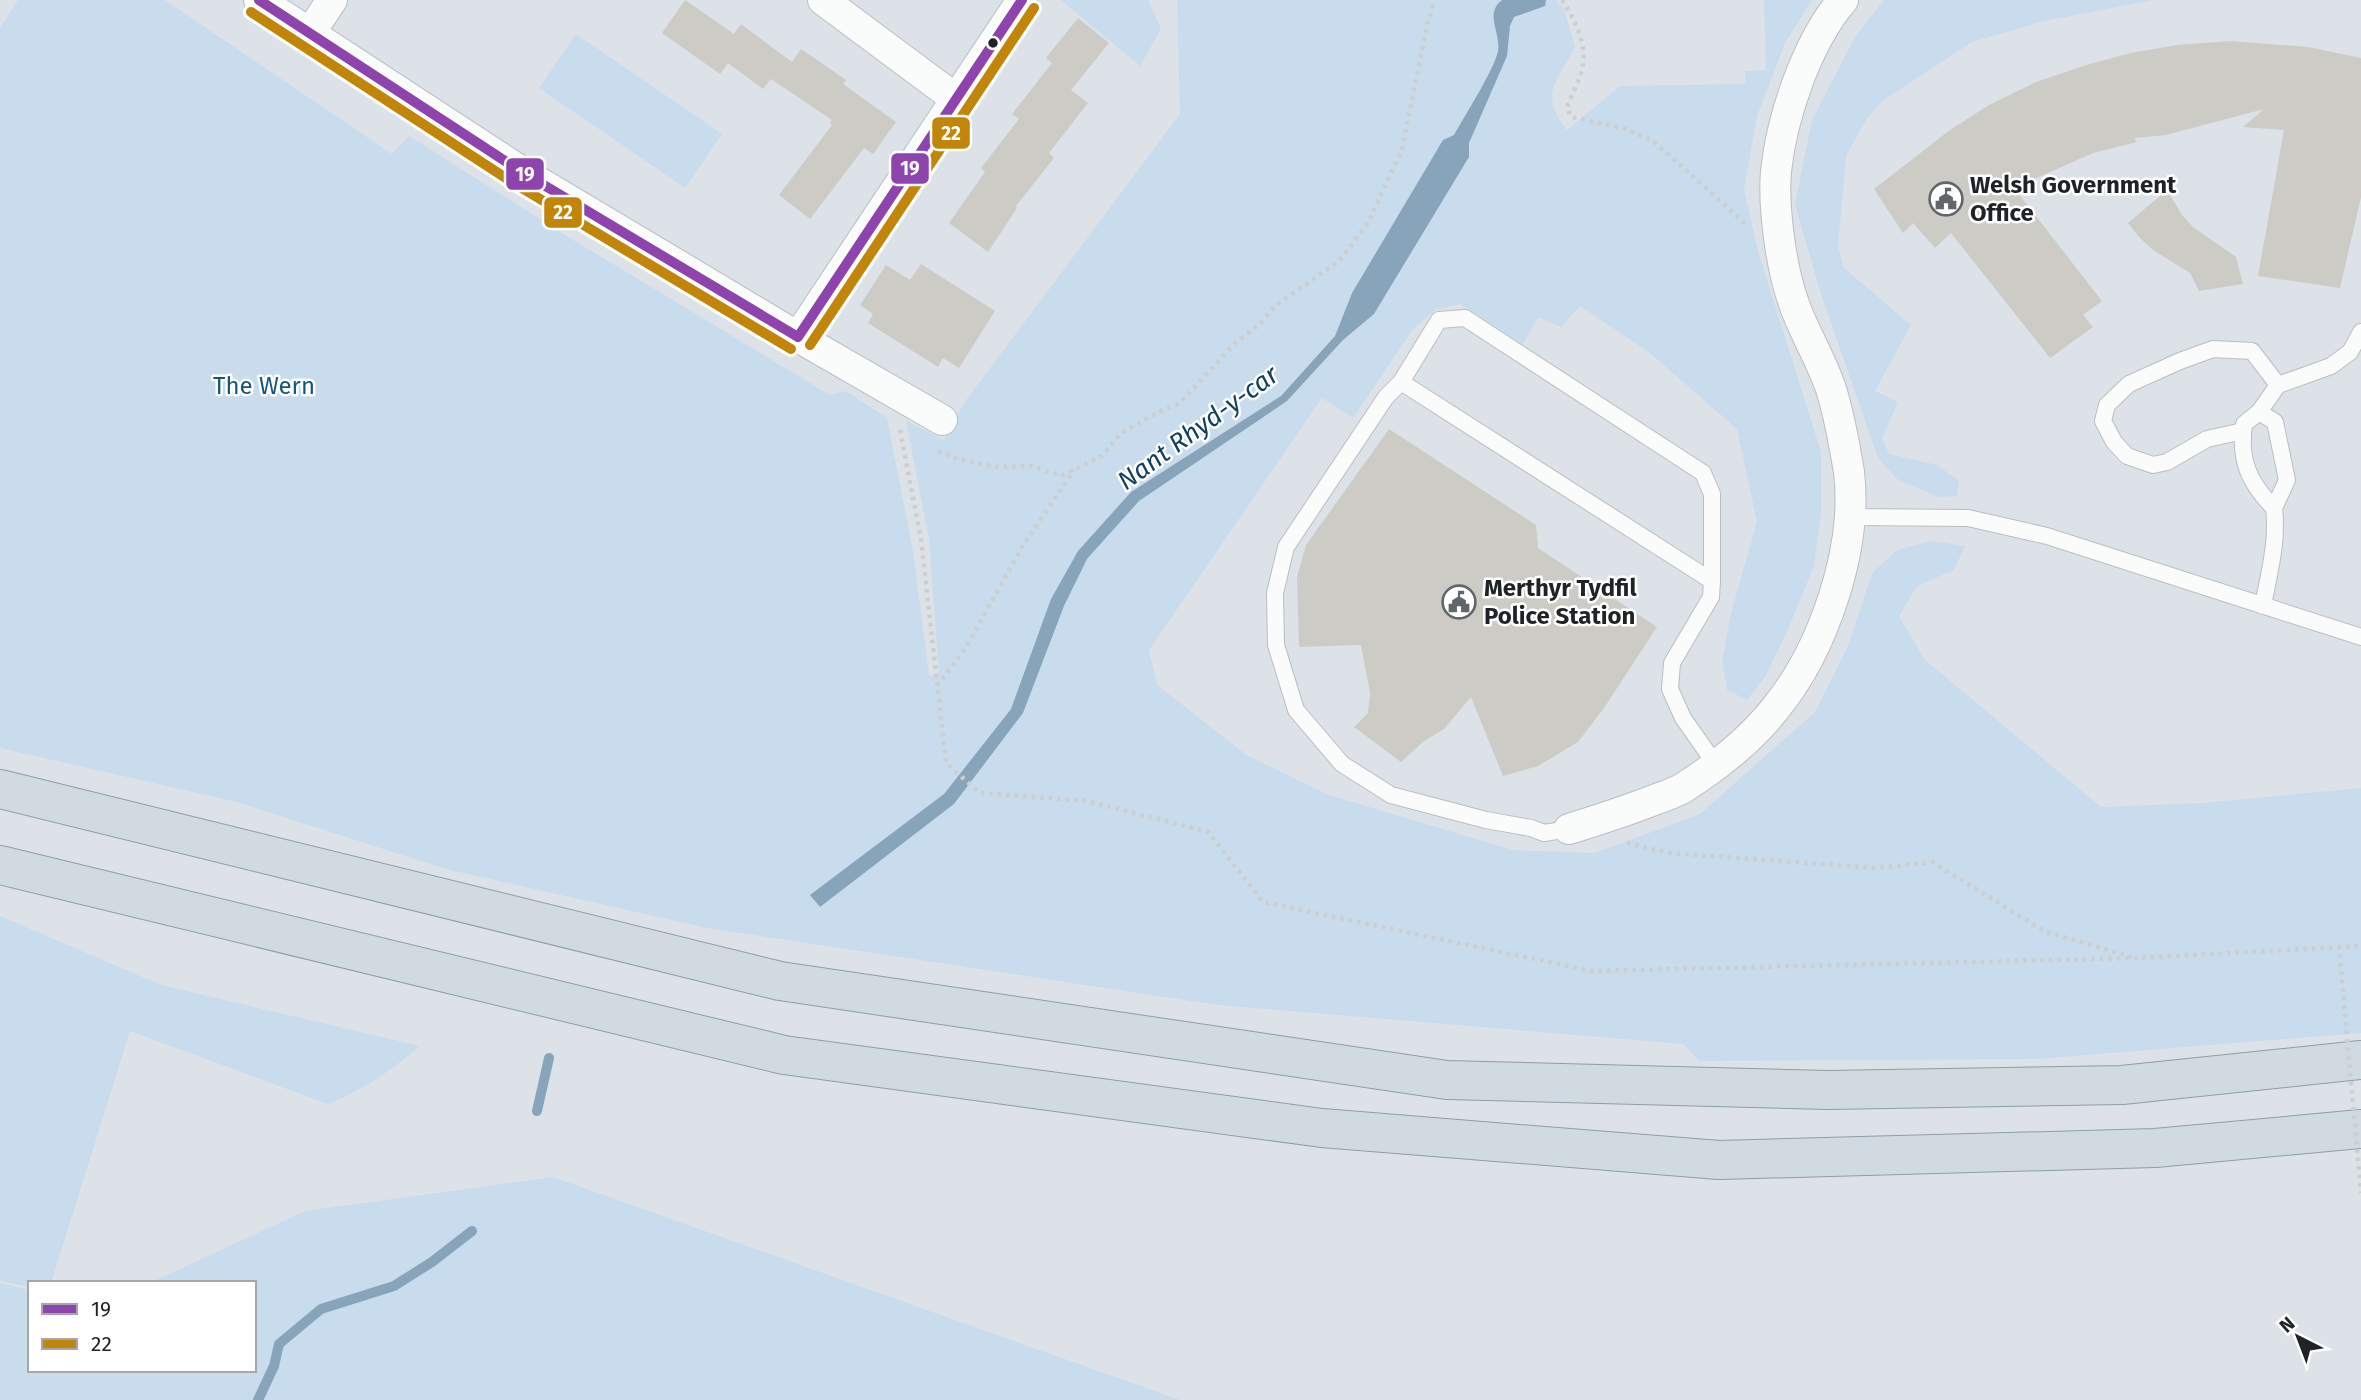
<svg xmlns="http://www.w3.org/2000/svg" width="2361" height="1400" viewBox="0 0 2361 1400" font-family="'Fira Sans',sans-serif">
<style>
.green{fill:#c8dced;fill-rule:evenodd}
.water{fill:#88a4ba}
.lines{fill:none;stroke-linecap:round;stroke-linejoin:round}
.stream{stroke:#88a4ba;stroke-width:10}
.building{fill:#cdcbc5}
.service-casing{stroke:#babec2;stroke-width:18}
.minor-casing{stroke:#babec2;stroke-width:32}
.trunk-casing{stroke:#8e9da7;stroke-width:40}
.path{stroke:#cdcecf;stroke-width:4.5;stroke-dasharray:3.5 5;stroke-linecap:butt}
.service{stroke:#fafbfb;stroke-width:16}
.minor{stroke:#fafbfb;stroke-width:30}
.trunk{stroke:#d1dae0;stroke-width:38}
.path-bridge{stroke:#cdcecf;stroke-width:4.5;stroke-dasharray:3.5 5;stroke-linecap:butt}
.bus-1-casing{stroke:#fff;stroke-width:16}
.bus-2-casing{stroke:#fff;stroke-width:16}
.bus-1{stroke:#8e44ad;stroke-width:10}
.bus-2{stroke:#c1850a;stroke-width:10}
.bus-dot{fill:#1f2326;stroke:#fff;stroke-width:2.5}
.labels{text-anchor:middle;dominant-baseline:central;stroke-width:5;stroke-linejoin:round;paint-order:stroke}
.poi-label{font-size:24px;font-weight:bold;fill:#1f2326;stroke:#fff;text-anchor:start}
.park-label{font-size:24px;fill:#14557d;stroke:#fff}
.water-label{font-size:26px;font-style:italic;fill:#10405f;stroke:#fff}
.line-badge{stroke:#fff;stroke-width:2.5}
.badge-label{font-size:19px;text-anchor:middle;font-weight:bold;fill:#fff}
</style>
<rect width="100%" height="100%" fill="#dce2e7"/>
<!-- green -->
<path class="green" d="M18,0H165L392,154L409,136L565,235L830,395L846,391L887,418L913,551L929,675L939,676L929,539L906,421L944,440L964,403L1180,114L1177,0H1556L1564,9L1575,47C1557,82 1538,94 1567,130L1620,86L1745,84V71L1766,70L1764,0H1812L1785,43L1757,116L1744,190L1758,251L1821,452V513L1814,566L1786,634L1765,677L1747,700L1727,690L1722,662L1731,613L1757,522L1737,429L1650,353L1580,306L1561,327L1538,317L1523,344L1460,304L1435,310L1413,329L1353,418L1322,398L1149,650L1157,685L1248,756L1329,795L1513,850L1595,853L1700,814L1815,712L1848,646L1872,573L1897,550L1931,541L1965,546L1954,570L1917,586L1899,616L1925,660L2101,807L2202,803L2361,788V1033L2037,1059L1700,1061L1683,1044L1218,1005L707,928L446,869L237,802L0,748V28ZM1469,157L1374,314L1343,340L1287,401L1139,501L1087,559L1064,606L1023,713L954,804L820,907L811,895L944,794L1011,709L1078,551L1131,492L1281,396L1335,336L1352,293L1372,261Z
M1061,0H1148L1161,29L1140,66Z
M1884,0H2154L2044,21L1972,42L1882,101L1867,118L1846,156L1838,247L1844,268L1911,325L1875,391L1898,402L1882,438L1889,454L1937,465L1959,481L1957,496L1938,497L1897,479L1878,458L1820,291L1795,204L1812,120L1855,37Z
M576,34L722,134L685,188L539,88Z
M0,916L161,985L420,1046C393,1069 361,1092 328,1104L130,1031L51,1283H30V1287L0,1281Z
M553,1177L1180,1400H0V1283L30,1290V1370H254V1283H150L305,1211Z"/>
<!-- water -->
<path class="water" d="M1502,0H1546L1545,6L1514,17L1510,26L1507,56L1469,143V157L1374,314L1343,340L1287,401L1139,501L1087,559L1064,606L1023,713L954,804L820,907L810,895L944,794L1011,709L1051,599L1078,551L1131,492L1281,396L1335,336L1352,293L1443,140L1454,135C1464,117 1495,68 1498,51C1501,32 1484,14 1502,0Z"/>
<g class="lines">
<!-- stream -->
<path class="stream" d="M537,1111L549,1058
M258,1400L274,1366L279,1344L321,1309L394,1286L432,1262L472,1231"/>
</g>
<!-- building -->
<path class="building" d="M685,0L734,34L741,24L792,62L801,49L846,80L843,84L896,122L873,154L864,148L810,219L779,195L832,125L830,123L832,120L771,79L763,89L728,63L720,74L662,33Z
M1078,18L1109,43L1071,90L1088,103L1049,153L1054,158L1016,206L1017,208L988,252L949,223L985,172L981,168L1019,119L1012,114L1052,63L1046,58Z
M2231,41L2308,47L2361,58V197L2340,288L2258,276L2284,130L2243,127L2264,109L2166,135L2134,138L2137,142L2093,153L2014,188L2102,301L2083,315L2093,327L2050,358L1951,233L1935,248L1913,223L1903,233L1874,189L1950,130L1989,105L2036,82L2086,65L2131,53L2177,45Z
M2167,190L2182,215L2193,227L2236,257L2243,284L2199,291L2190,273L2153,250L2139,237L2128,223Z
M921,264L995,311L959,368L943,358L938,367L868,323L873,314L860,305L886,265L910,280Z
M1389,429L1536,525L1538,548L1657,627L1604,708L1578,742L1538,766L1503,776L1471,697L1444,729L1424,741L1401,762L1354,727L1368,713L1370,693L1361,645L1299,647L1297,577L1306,545Z"/>
<g class="lines">
<defs>
<path id="service" d="M1401,382L1386,397L1286,547L1275,593L1276,645L1296,710L1342,764L1391,795L1486,820L1531,828L1544,833L1569,829
M2259,412L2275,422L2287,480L2274,508C2249,483 2239,460 2244,424Z
M2259,412L2278,385L2331,366L2350,352L2361,332
M2243,431L2207,439L2167,462L2153,465L2127,456L2114,442L2103,421L2107,405L2129,384L2180,361L2213,349L2252,351L2278,385
M1851,517L1968,518L2047,536L2361,637
M1712,581V494L1703,473L1465,318L1439,320L1401,382L1712,581L1711,597L1672,663L1670,689L1683,718L1716,765
M2263,606C2269,573 2278,542 2274,508"/>
<path id="minor" d="M259,0L522,172L798,337L942,420
M823,0L956,99
M310,33L332,0
M798,337L1022,0
M1569,829C1598,820 1626,811 1654,800C1664,796 1675,793 1683,788C1716,767 1751,739 1775,709C1824,649 1858,548 1849,472C1845,448 1838,411 1831,389C1821,359 1803,331 1793,301C1781,266 1773,208 1776,171C1782,116 1807,42 1843,0"/>
<path id="trunk" d="M0,789L780,981L1447,1080L1828,1090L2122,1085L2361,1060
M0,865L784,1055L1322,1128L1719,1160L2155,1148L2361,1129"/>
</defs>
<!-- service casing -->
<use href="#service" class="service-casing"/>
<!-- minor casing -->
<use href="#minor" class="minor-casing"/>
<!-- trunk casing -->
<use href="#trunk" class="trunk-casing"/>
<!-- path -->
<path class="path" d="M1562,0C1574,18 1586,41 1583,64C1581,78 1572,94 1567,107L1571,117L1623,128L1653,141L1748,226
M900,430L921,539L946,763L980,793L1087,801L1208,832L1263,902L1592,971L2136,958L2361,946
M938,451L958,459L996,467L1031,466L1061,476L1102,456L1121,433L1159,412L1180,403L1236,342L1260,324L1275,306L1338,262L1368,223L1402,149L1427,26L1435,0
M937,686L967,646L1022,547L1074,470
M1627,843L1669,853L1876,868L1932,862L2046,932L2132,957"/>
<!-- service -->
<use href="#service" class="service"/>
<!-- minor -->
<use href="#minor" class="minor"/>
<!-- trunk -->
<use href="#trunk" class="trunk"/>
<!-- path-bridge -->
<path class="path-bridge" d="M2339,946L2361,1193"/>
<defs>
<path id="bus-1" d="M259,0L522,172L798,337
M798,337L1022,0"/>
<path id="bus-2" d="M251,12L515,184L791,349
M810,345L1034,8"/>
</defs>
<!-- bus-1 casing -->
<use href="#bus-1" class="bus-1-casing"/>
<!-- bus-2 casing -->
<use href="#bus-2" class="bus-2-casing"/>
<!-- bus-1 -->
<use href="#bus-1" class="bus-1"/>
<!-- bus-2 -->
<use href="#bus-2" class="bus-2"/>
</g>
<!-- icons -->
<defs>
<symbol id="civic-ring" viewBox="-11 -11 22 22"><circle r="9.5" fill="#fff" stroke="#61666a" stroke-width="1.5"/><path d="M-.6-6.5H3V-4.5H.6V-3L4-1V1h2V6H-6V1h2V-1L-.6-3ZM-1.2 2.5V6h2.4V2.5Z" fill="#61666a"/></symbol>
</defs>
<g fill-rule="evenodd">
<use href="#civic-ring" x="1927" y="180" width="38" height="38"/>
<use href="#civic-ring" x="1440" y="583" width="38" height="38"/>
</g>
<!-- markers -->
<circle class="bus-dot" cx="993" cy="43" r="6"/>
<g class="labels">
<!-- poi labels -->
<g class="poi-label">
<text x="1970" y="185">Welsh Government<tspan x="1970" dy="28">Office</tspan></text>
<text x="1484" y="588">Merthyr Tydfil<tspan x="1484" dy="28">Police Station</tspan></text>
</g>
<!-- park labels -->
<g class="park-label">
<text x="264" y="386">The Wern</text>
</g>
<!-- water labels -->
<g class="water-label">
<text transform="translate(1198 428) rotate(-36)">Nant Rhyd-y-car</text>
</g>
</g>
<g class="line-badge">
<rect x="931" y="116" width="40" height="34" rx="7" fill="#c1850a"/>
<rect x="890" y="152" width="40" height="33" rx="7" fill="#8e44ad"/>
<rect x="505" y="157" width="40" height="34" rx="7" fill="#8e44ad"/>
<rect x="543" y="196" width="40" height="33" rx="7" fill="#c1850a"/>
</g>
<g class="badge-label">
<text x="951" y="140">22</text>
<text x="910" y="175">19</text>
<text x="525" y="181">19</text>
<text x="563" y="219">22</text>
</g>
<!-- legend -->
<rect x="28" y="1281" width="228" height="91" fill="#ffffff" stroke="#a5a7a8" stroke-width="2"/>
<rect x="42" y="1304" width="35" height="10" fill="#8e44ad" stroke="#a5a7a8" stroke-width="2"/>
<text x="91" y="1316" font-size="21" fill="#1f2326">19</text>
<rect x="42" y="1339" width="35" height="10" fill="#c1850a" stroke="#a5a7a8" stroke-width="2"/>
<text x="91" y="1351" font-size="21" fill="#1f2326">22</text>
<!-- north arrow -->
<g transform="translate(2298 1337) rotate(318)" stroke="#ffffff" stroke-width="5" paint-order="stroke">
<path d="M0-5L12 26L0 18L-12 26Z" fill="#1f2326"/>
<text y="-10" font-size="19" font-weight="bold" text-anchor="middle" fill="#1f2326">N</text>
</g>
</svg>
